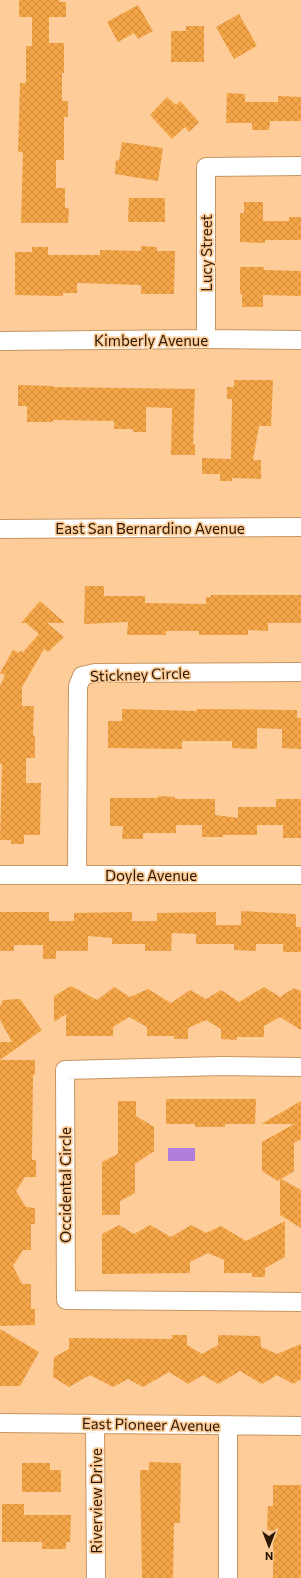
<svg xmlns="http://www.w3.org/2000/svg" width="301" height="1578" viewBox="0 0 301 1578" font-family="Commissioner,sans-serif">
<style>
.water{fill:#b07fdb}
.building{fill:url(#building-cross-hatch)}
.lines{fill:none;stroke-linecap:round;stroke-linejoin:round}
.minor-casing{stroke:#c59663;stroke-width:20}
.minor{stroke:#fff;stroke-width:18}
.labels{text-anchor:middle;dominant-baseline:central;stroke-width:3.5;stroke-linejoin:round;paint-order:stroke}
.street-label{font-size:15px;fill:#2a1804;stroke:#fdcc98}
</style>
<defs>
<pattern id="building-cross-hatch" width="8" height="8" patternUnits="userSpaceOnUse"><rect width="8" height="8" fill="#f3a547"/><path d="M0 0l8 8M0 8l8-8" fill="none" stroke="#d08d3c"/></pattern>
</defs>
<rect width="100%" height="100%" fill="#fdcc98"/>
<!-- water -->
<path class="water" d="M168,1148H195V1161H168Z"/>
<!-- building -->
<path class="building" d="M19,0H59V2H66V17H49V43H64V73H62V101H68V117H64V160H56V188H65V208H69L68,223H21L23,152H18L20,83H26V46H32V17H19Z
M138,5L153,31L138,39L134,33L118,42L107,22Z
M239,14L257,46L234,59L216,27Z
M186,26H204V62H171V31H186Z
M227,93L245,94V102H278V96L301,97V121H270L269,130H252V123H226Z
M167,97L176,105L180,101L199,122L189,132L185,127L172,139L150,115Z
M122,142L163,148L158,181L115,174L116,160L119,161Z
M129,198H165V222H128Z
M244,202H263V221H289V217H301V240H265V243L240,242V213H244Z
M141,246L157,247V251H175L174,294H141V285L77,283V293H63V296L15,295V252H32V247H48V255H100V250L141,251Z
M240,267H264V270L301,271V296L263,295V307H242V294H240Z
M234,380H273L271,426H259L253,460H261V479L232,478V481H220V474H202V458L231,459L232,399H227V387H234Z
M18,385L53,386V387L195,389L193,444H195V455H171L172,408L146,407V432H133V429H114V421L53,420V422H27V406H18Z
M85,586H104V596H145V603L206,604V597H211V595H301V623H268V631L248,630V635H199V631H166V635H127L128,622L84,624Z
M40,601L65,623H47L64,637L48,652L44,649L22,687V706H34L33,736H35V758H26V783H41L40,835H24V844H11V840H0L2,764H0V686L5,675L0,673L13,650L19,653L20,651L23,652L39,634L26,623H21Z
M122,709L197,711V709L297,710V718H301V749L282,748V729L257,728V749L232,748V741H182V749L108,748V721H122Z
M158,796L175,797V799H215V815L238,818V807H276V799H301V838H283V825H257V835H223V837H202V825H176V833H143V839H122L123,826H110V798H158Z
M241,911L296,914V927H301V952H283V944H256V951L234,950V944H196V934L172,933L171,951H145V944H112V938L88,936V951H56V959H43V945H14V951H0V912H49V921H74V913L132,912V921H157V913L216,912V925H241Z
M71,986L97,1000L114,987L130,997L148,989L171,1003L190,990L206,999L221,990L239,1002L264,987L280,997L294,988L301,991V1030L280,1017L264,1026V1037H237V1040L221,1039V1029L206,1020L188,1028V1039H174V1036H147V1027L129,1017L113,1027V1036H66V1014L54,1022V996Z
M20,999L42,1030L0,1060V1042H12L0,1020V1007L3,1000Z
M0,1060H35V1074L33,1075L32,1160H36V1177H25L16,1191L26,1207L35,1208V1224H31V1250H23L13,1266L22,1284H31V1309H35V1325L0,1326Z
M166,1099H256L255,1124H225V1127H195V1124H166Z
M118,1101H136V1116L154,1127V1151L135,1164V1193L120,1201V1215H102V1162L118,1154Z
M301,1101V1139L294,1143V1171L281,1179L301,1190V1228L280,1215V1179L278,1181L262,1171V1142L294,1124H261Z
M285,1221V1257L265,1268V1277H252V1273H224V1260L208,1253L190,1262V1273L102,1274V1234L119,1225L134,1234L150,1225L171,1237L191,1225L206,1233L221,1226L246,1241Z
M0,1329L39,1352L20,1386H0Z
M172,1335H187V1345L202,1354L218,1345V1335L260,1336L261,1347L277,1354L301,1344V1379L293,1384L277,1375L262,1384L240,1371L218,1384L203,1375L188,1384L169,1372L143,1387L128,1379L113,1387L90,1375L69,1387L53,1377L54,1357L69,1349V1338L172,1339Z
M149,1462L181,1463L180,1523H174L173,1578H142L140,1470H149Z
M22,1463H50V1470H61V1492H22Z
M273,1485H301V1578H273V1531L267,1530L268,1506H273Z
M2,1504H24V1515H71L70,1542H66V1549H42V1542H2Z"/>
<g class="lines">
<defs>
<path id="minor" d="M206,339V167L301,166
M0,341L206,339L301,340
M0,529L301,527
M0,875H301
M77,875L78,686L82,676L95,673L301,672
M301,1067L223,1066L65,1070L66,1300L301,1302
M0,1423L301,1426
M95,1424L96,1578
M228,1578V1425"/>
</defs>
<!-- minor casing -->
<use href="#minor" class="minor-casing"/>
<!-- minor -->
<use href="#minor" class="minor"/>
</g>
<g class="labels">
<!-- street labels -->
<g class="street-label">
<text transform="translate(206 253) rotate(-90)">Lucy Street</text>
<text x="151" y="340">Kimberly Avenue</text>
<text x="150" y="528">East San Bernardino Avenue</text>
<text transform="translate(140 674) rotate(-2)">Stickney Circle</text>
<text x="151" y="875">Doyle Avenue</text>
<text transform="translate(65 1185) rotate(-90)">Occidental Circle</text>
<text transform="translate(151 1424) rotate(1)">East Pioneer Avenue</text>
<text transform="translate(96 1501) rotate(-90)">Riverview Drive</text>
</g>
</g>
<!-- north arrow -->
<g transform="translate(269 1546) rotate(180)" stroke="#fdcc98" stroke-width="3" paint-order="stroke">
<path d="M0-3L7 15L0 10L-7 15Z" fill="#2a1804"/>
<text y="-6" font-size="11" font-weight="bold" text-anchor="middle" fill="#2a1804">N</text>
</g>
</svg>
